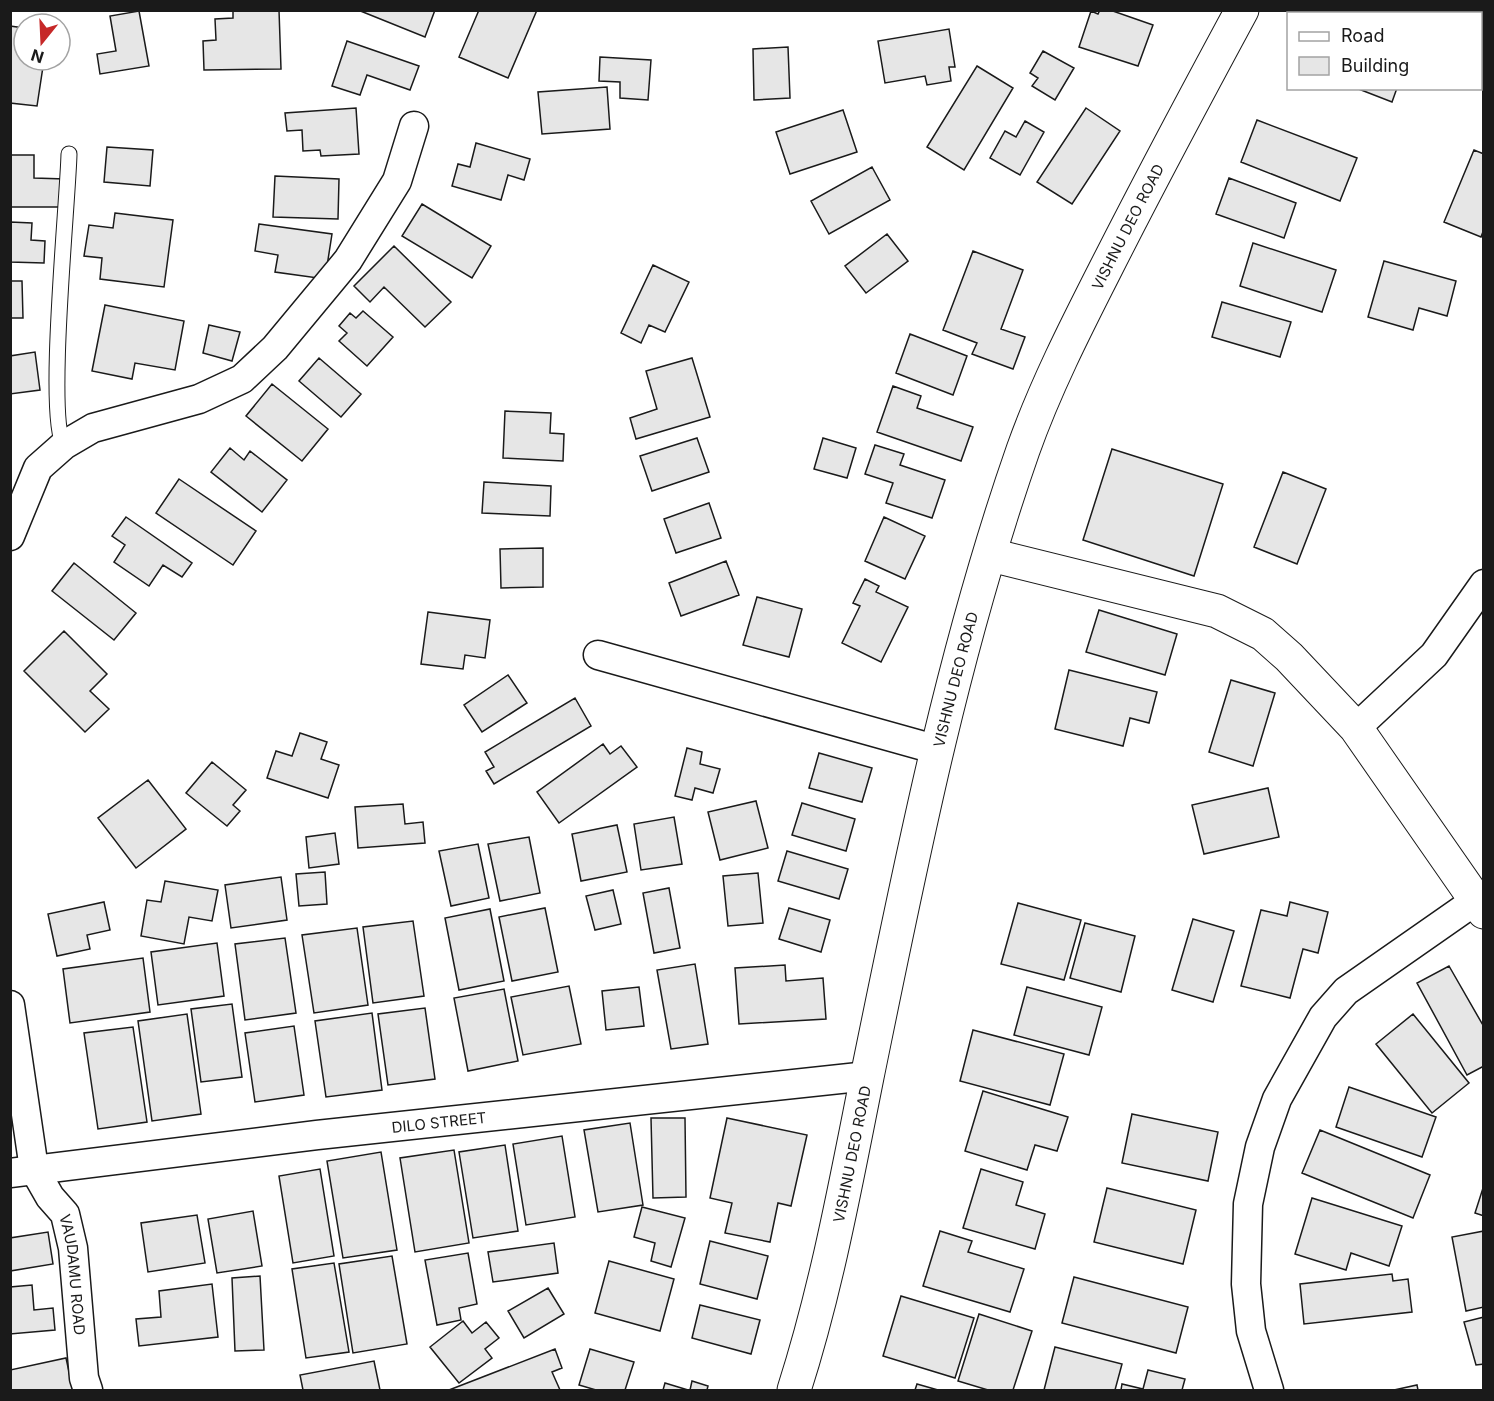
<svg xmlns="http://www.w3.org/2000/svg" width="1494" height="1401" viewBox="0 0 1494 1401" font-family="Inter,sans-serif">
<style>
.building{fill:#e6e6e6;stroke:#1a1a1a;stroke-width:1.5}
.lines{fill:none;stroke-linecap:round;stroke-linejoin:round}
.lane-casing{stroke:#1a1a1a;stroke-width:17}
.street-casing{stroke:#1a1a1a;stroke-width:31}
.secondary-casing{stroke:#1a1a1a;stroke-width:35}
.lane{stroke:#fff;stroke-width:15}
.street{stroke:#fff;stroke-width:28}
.secondary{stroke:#fff;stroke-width:33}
.labels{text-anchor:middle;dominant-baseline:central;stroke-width:4.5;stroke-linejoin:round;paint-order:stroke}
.street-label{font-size:15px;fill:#1a1a1a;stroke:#fff}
</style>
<rect width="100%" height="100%" fill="#fff"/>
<!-- building -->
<path class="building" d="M233,10H279L281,69L204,70L203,41L216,40L215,19L233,18Z
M358,10H435L425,37Z
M479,10H537L508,78L459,57Z
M1100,10H1110L1153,25L1138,66L1079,47L1091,11L1098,14Z
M1346,10H1432L1430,14H1346Z
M139,11L149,66L100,74L97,54L116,51L110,16Z
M10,26L24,28V60H44L37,106L10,103Z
M949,29L955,67H949L951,81L927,85L925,76L885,83L878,41Z
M347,41L419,66L410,90L367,75L360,95L332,86Z
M788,47L790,98L754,100L753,49Z
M1043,51L1074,68L1055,100L1032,86L1038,78L1030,73Z
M600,57L651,60L648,100L620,98V82L599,81Z
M977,66L1013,88L964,170L927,147Z
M607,87L610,129L542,134L538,92Z
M1356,88H1397L1392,102Z
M356,108L359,154L321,156L320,150L303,151L302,130L287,131L285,113Z
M1086,108L1120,131L1072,204L1037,182Z
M843,110L857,152L790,174L776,132Z
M1257,120L1357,158L1340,201L1241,162Z
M1025,121L1044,132L1020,175L990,158L1005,131L1016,137Z
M476,143L530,159L524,180L508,175L501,200L452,186L458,164L470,167Z
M107,147L153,150L150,186L104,182Z
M1474,150L1484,154V229L1481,237L1444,222Z
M10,155H34V178L65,179V207H10Z
M872,167L890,200L829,234L811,201Z
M275,176L339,179L338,219L273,217Z
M1229,178L1296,203L1284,238L1216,214Z
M422,204L491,246L472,278L402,236Z
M115,213L173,220L164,287L100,279L102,258L84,256L89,225L113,228Z
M10,222L32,223L31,240L45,241L44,263L10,262Z
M259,224L332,234L325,279L275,272L278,255L255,251Z
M887,234L908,261L866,293L845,266Z
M1253,243L1336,270L1322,312L1240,286Z
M394,246L451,302L425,327L384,287L370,302L354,286Z
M973,251L1023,270L1001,329L1025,337L1013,369L972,354L977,343L943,330Z
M1384,261L1456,281L1447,316L1419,308L1413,330L1368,317Z
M653,265L689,282L665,332L649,325L641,343L621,333Z
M10,281H22L23,318H10Z
M1222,302L1291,322L1280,357L1212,337Z
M105,305L184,321L175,370L135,363L132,379L92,371Z
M363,311L393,337L367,366L339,341L347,333L339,326L350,313L356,318Z
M209,325L240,332L232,361L203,353Z
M910,334L967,356L953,395L896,373Z
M35,352L40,390L10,394V356Z
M319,358L361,394L341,417L299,381Z
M692,358L710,417L636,439L630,418L657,409L646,371Z
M272,384L328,429L302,461L246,416Z
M893,386L921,396L917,408L973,427L961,461L877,432Z
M505,411L551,413L550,433L564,434L563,461L503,458Z
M697,438L709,472L652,491L640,456Z
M823,438L856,448L847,478L814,469Z
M875,445L904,454L900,465L945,480L932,518L886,503L893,483L865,474Z
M230,448L244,460L250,451L287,480L262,512L211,472Z
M1112,449L1223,484L1194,576L1083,540Z
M1283,472L1326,489L1297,564L1254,547Z
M179,479L256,531L233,565L156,513Z
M484,482L551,486L550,516L482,513Z
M709,503L721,538L676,553L664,519Z
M126,517L192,563L182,577L163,565L149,586L114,562L125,545L112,536Z
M884,517L925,536L905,579L865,561Z
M543,548V587L501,588L500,549Z
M726,561L739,595L681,616L669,583Z
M74,563L136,613L114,640L52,591Z
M865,579L879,586L876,592L908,607L881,662L842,643L860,606L853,603Z
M757,597L802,609L789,657L743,645Z
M1099,610L1177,634L1165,675L1086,652Z
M428,612L490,620L485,658L465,655L463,669L421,664Z
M64,631L107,674L90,691L109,709L85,732L24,671Z
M1069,670L1157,692L1149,723L1130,718L1123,746L1055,729Z
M508,675L527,703L482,732L464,705Z
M1231,680L1275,693L1253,766L1209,752Z
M575,698L591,726L494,784L486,771L494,767L485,752Z
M300,733L327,742L321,759L339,765L328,798L267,778L276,751L292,756Z
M603,744L610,754L621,746L637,767L559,823L537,792Z
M687,748L702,752L700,764L720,769L713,793L695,788L692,800L675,796Z
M819,753L872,768L862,802L809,788Z
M212,762L246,790L233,805L240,811L227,826L186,793Z
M148,780L186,829L136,868L98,818Z
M1268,788L1279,837L1204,854L1192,805Z
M756,801L768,848L720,860L708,812Z
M802,803L855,819L846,851L792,835Z
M403,804L405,824L423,822L425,843L358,848L355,807Z
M674,817L682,864L641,870L634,824Z
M617,825L627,872L581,881L572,834Z
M335,833L339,864L309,868L306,837Z
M529,837L540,893L500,901L488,844Z
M478,844L489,898L451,906L439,851Z
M787,851L848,869L839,899L778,881Z
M325,872L327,904L299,906L296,874Z
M758,873L763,923L728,926L723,876Z
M281,877L287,920L231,928L225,885Z
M165,881L218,890L212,921L189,917L184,944L141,936L147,900L161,902Z
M669,888L680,948L654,953L643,893Z
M613,890L621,924L595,930L586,896Z
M104,902L110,930L87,935L90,949L57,956L48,914Z
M1290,902L1328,912L1318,953L1303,949L1290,998L1241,986L1261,910L1287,916Z
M1018,903L1081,920L1064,980L1001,964Z
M545,908L558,972L512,981L499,917Z
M789,908L830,920L821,952L779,939Z
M490,909L504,981L459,990L445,918Z
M1193,919L1234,931L1213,1002L1172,990Z
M413,921L424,996L373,1003L363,927Z
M1085,923L1135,936L1121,992L1070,978Z
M357,928L368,1005L314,1013L302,935Z
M285,938L296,1013L245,1020L235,944Z
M217,943L224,996L158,1005L151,952Z
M143,958L150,1012L70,1023L63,969Z
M695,964L708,1044L671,1049L657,970Z
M785,965L786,981L823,978L826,1019L739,1024L735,968Z
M1449,966L1484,1027V1066L1467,1075L1417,983Z
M569,986L581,1044L523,1055L511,997Z
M639,987L644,1026L606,1030L602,991Z
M1027,987L1102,1007L1089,1055L1014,1035Z
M504,989L518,1061L468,1071L454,998Z
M232,1004L242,1077L201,1082L191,1009Z
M425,1008L435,1079L388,1085L378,1014Z
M372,1013L382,1090L326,1097L315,1021Z
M187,1014L201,1114L152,1121L138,1021Z
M1413,1014L1469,1083L1432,1113L1376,1044Z
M294,1026L304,1095L255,1102L245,1033Z
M133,1027L147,1122L98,1129L84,1033Z
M973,1030L1064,1054L1050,1105L960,1081Z
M1349,1087L1436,1117L1422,1157L1336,1127Z
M983,1091L1068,1117L1057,1151L1035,1145L1027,1170L965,1151Z
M1132,1114L1218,1132L1208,1181L1122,1163Z
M651,1118H685L686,1197L653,1198Z
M727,1118L807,1135L791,1206L778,1203L770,1242L725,1233L732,1203L710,1198Z
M630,1123L643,1205L598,1212L584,1130Z
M1320,1130L1430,1175L1413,1218L1302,1173Z
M562,1136L575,1217L526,1225L513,1144Z
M505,1145L518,1231L473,1238L459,1152Z
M454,1150L469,1243L415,1252L400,1158Z
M381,1152L397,1250L343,1258L327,1161Z
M320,1169L334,1256L293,1263L279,1176Z
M981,1169L1023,1182L1016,1205L1045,1214L1035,1249L963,1228Z
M1484,1185V1216L1475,1213Z
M1107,1188L1196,1210L1183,1264L1094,1242Z
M1312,1198L1402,1226L1389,1266L1351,1253L1346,1270L1295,1254Z
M642,1207L685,1218L671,1267L651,1261L655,1243L634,1237Z
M253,1211L262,1266L217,1273L208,1219Z
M197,1215L205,1263L148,1272L141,1223Z
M940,1231L972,1241L968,1252L1024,1269L1010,1312L923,1286Z
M1484,1231V1307L1466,1311L1452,1237Z
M48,1232L53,1264L10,1271V1238Z
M710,1241L768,1256L757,1299L700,1284Z
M554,1243L558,1273L493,1282L488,1252Z
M468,1253L477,1304L459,1308L461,1320L437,1325L425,1260Z
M392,1256L407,1344L353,1353L339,1264Z
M609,1261L674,1279L660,1331L595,1313Z
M334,1263L349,1352L306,1358L292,1269Z
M1392,1274L1393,1281L1408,1279L1412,1312L1304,1324L1300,1284Z
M260,1276L264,1350L235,1351L232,1278Z
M1074,1277L1188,1307L1176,1353L1062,1323Z
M212,1284L218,1337L139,1346L136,1319L161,1317L159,1291Z
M32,1285L34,1310L53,1308L55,1330L10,1334V1287Z
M548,1288L564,1314L524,1338L508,1311Z
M901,1296L974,1318L955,1378L883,1356Z
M700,1305L760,1320L751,1354L692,1338Z
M979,1314L1032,1331L1013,1390H988L958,1381Z
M1484,1317V1364L1476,1365L1464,1322Z
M463,1321L472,1333L486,1322L499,1338L485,1349L492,1358L459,1383L430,1347Z
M1055,1347L1122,1364L1115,1390H1044Z
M555,1349L562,1368L552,1372L560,1390H449Z
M590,1349L634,1362L625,1390H596L579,1385Z
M66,1358L73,1390H10V1370Z
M374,1361L380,1390H303L300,1375Z
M1148,1370L1185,1379L1182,1390H1121L1122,1384L1143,1389Z
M692,1381L708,1386L707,1390H690Z
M665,1383L688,1390H663Z
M917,1384L938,1390H915Z
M1417,1385L1418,1390H1394Z"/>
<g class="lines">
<defs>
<path id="lane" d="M64,445C46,419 68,200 69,154"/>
<g id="street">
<path d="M10,536L38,468L64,445L93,428L199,399L242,379L275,348L348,260L397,181L414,126"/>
<path d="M598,655L938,750"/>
<path d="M1356,728L1434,655L1484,584"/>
<path id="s1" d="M10,1005L34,1169L50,1197L65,1214L73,1248L84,1378L88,1390"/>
<path id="s2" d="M10,1173L317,1135L868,1076"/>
<path d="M1269,1390L1251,1331L1246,1284L1248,1204L1260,1147L1277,1099L1323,1017L1346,991L1475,901"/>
</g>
<g id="secondary">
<path d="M991,555L1217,611L1263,634L1289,657L1356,728L1484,912"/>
<path id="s3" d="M794,1390C827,1287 846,1182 867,1077C910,867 952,653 1023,450C1045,388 1075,329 1105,270C1149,183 1195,97 1242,10"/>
</g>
</defs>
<!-- lane casing -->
<use href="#lane" class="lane-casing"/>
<!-- street casing -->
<use href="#street" class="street-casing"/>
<!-- secondary casing -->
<use href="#secondary" class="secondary-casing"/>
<!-- lane -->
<use href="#lane" class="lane"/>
<!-- street -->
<use href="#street" class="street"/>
<!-- secondary -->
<use href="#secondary" class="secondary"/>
</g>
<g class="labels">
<!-- street labels -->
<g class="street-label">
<text stroke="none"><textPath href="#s3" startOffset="1215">VISHNU DEO ROAD</textPath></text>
<text stroke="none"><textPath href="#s3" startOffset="729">VISHNU DEO ROAD</textPath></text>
<text stroke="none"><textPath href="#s2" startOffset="432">DILO STREET</textPath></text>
<text stroke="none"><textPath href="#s3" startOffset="243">VISHNU DEO ROAD</textPath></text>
<text stroke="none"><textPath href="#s1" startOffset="282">VAUDAMU ROAD</textPath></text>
</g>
</g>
<!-- border -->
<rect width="1494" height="1401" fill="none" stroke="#1a1a1a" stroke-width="24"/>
<!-- legend -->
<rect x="1287" y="12" width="195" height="78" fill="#ffffff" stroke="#a3a3a3" stroke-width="1.5"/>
<rect x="1299" y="32" width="30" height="9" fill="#ffffff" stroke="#a3a3a3" stroke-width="1.5"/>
<text x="1341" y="42" font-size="18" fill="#1a1a1a">Road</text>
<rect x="1299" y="57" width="30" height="18" fill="#e6e6e6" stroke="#a3a3a3" stroke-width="1.5"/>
<text x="1341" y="72" font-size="18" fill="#1a1a1a">Building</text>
<!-- north arrow -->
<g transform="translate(42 42) rotate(198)"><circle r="28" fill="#ffffff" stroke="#a3a3a3" stroke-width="1.5"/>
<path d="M0-4.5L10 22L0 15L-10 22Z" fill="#c62828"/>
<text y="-9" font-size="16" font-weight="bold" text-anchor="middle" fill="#1a1a1a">N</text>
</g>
</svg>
